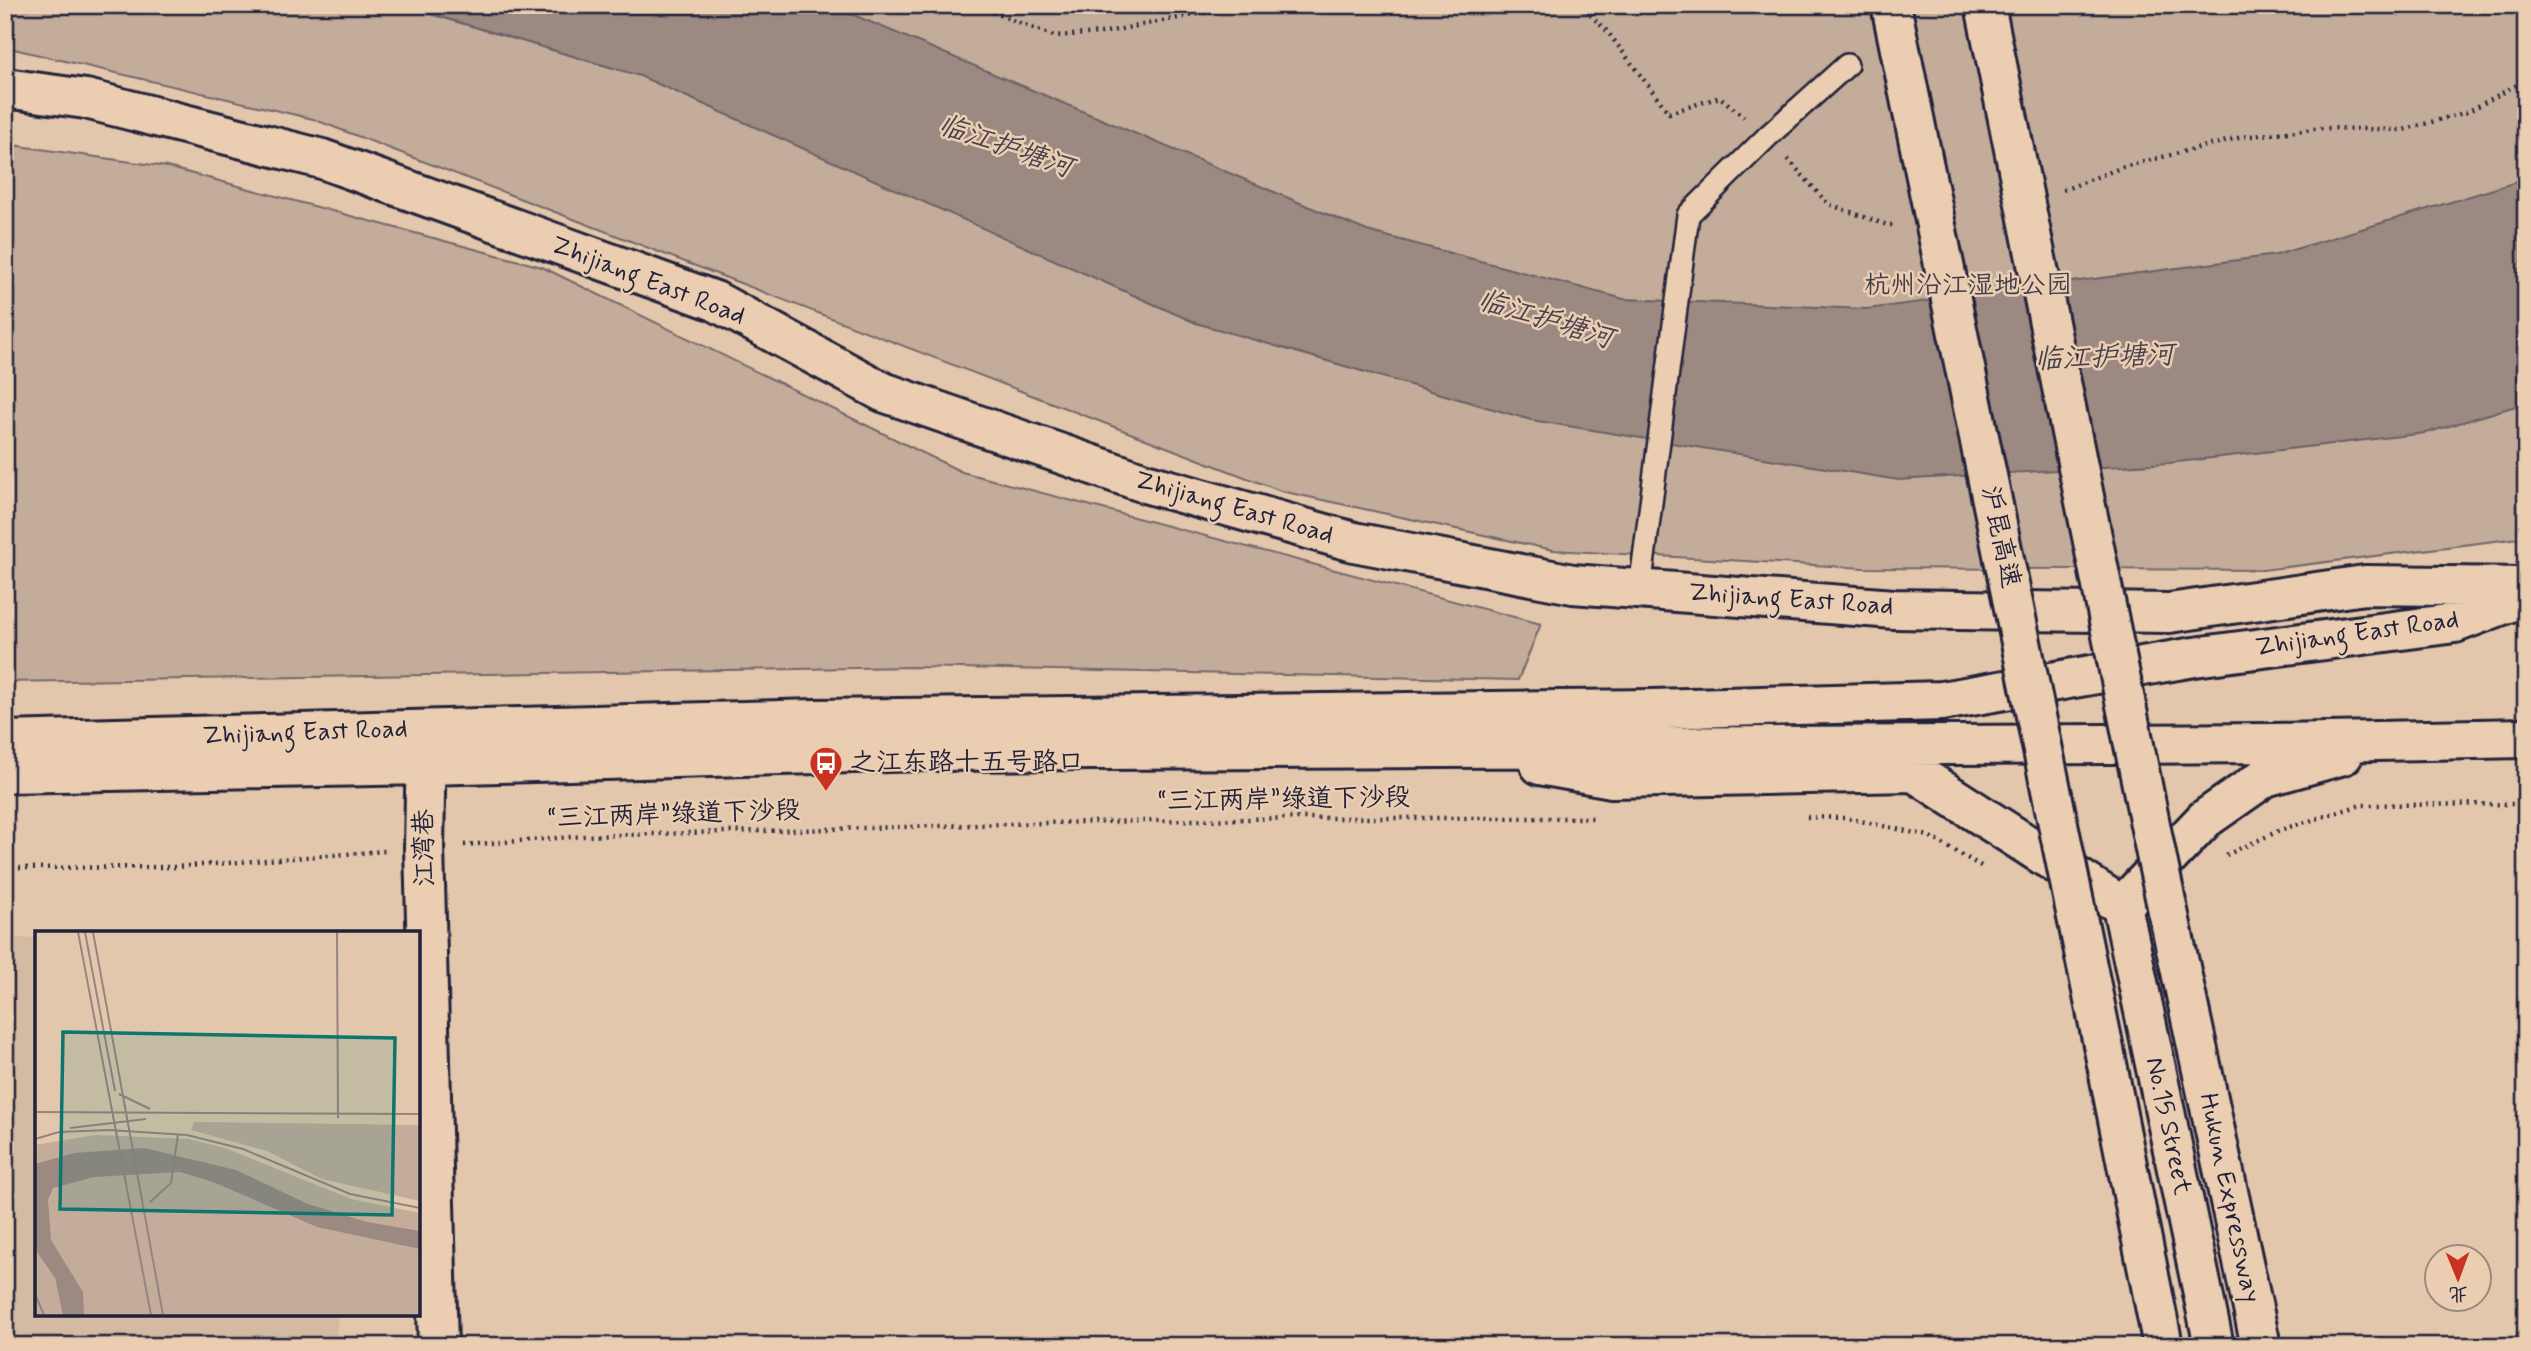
<svg xmlns="http://www.w3.org/2000/svg" width="2531" height="1351" viewBox="0 0 2531 1351" font-family="Mynerve,'LXGW WenKai TC',sans-serif">
<style>
.built{fill:#d3baa2}
.green{fill:#c3ac9a;stroke:#72676a;stroke-width:2}
.water{fill:#9c8982;stroke:#6b6066;stroke-width:2}
.lines{fill:none;stroke-linecap:round;stroke-linejoin:round}
.lane-casing{stroke:#22223b;stroke-width:26}
.secondary-casing{stroke:#22223b;stroke-width:44}
.highway-casing{stroke:#22223b;stroke-width:44}
.path{stroke:#22223b;stroke-width:4.5;stroke-dasharray:2 5;stroke-linecap:butt}
.lane{stroke:#ebceb1;stroke-width:21}
.secondary{stroke:#ebceb1;stroke-width:38}
.highway{stroke:#ebceb1;stroke-width:38}
.highway-bridge-casing{stroke:#22223b;stroke-width:44;stroke-linecap:butt}
.highway-bridge{stroke:#ebceb1;stroke-width:38}
.labels{text-anchor:middle;dominant-baseline:central;stroke-width:5;stroke-linejoin:round;paint-order:stroke}
.street-label{font-size:26px;fill:#22223b;stroke:#ebceb1}
.park-label{font-size:26px;fill:#423e4e;stroke:#ebceb1}
.poi-label{font-size:26px;fill:#22223b;stroke:#ebceb1;text-anchor:start}
.water-label{font-size:28px;font-style:italic;fill:#474150;stroke:#ebceb1}
.inset-road{fill:none;stroke:#96857f;stroke-width:2}
.view{fill:#0f766e;fill-opacity:0.15;stroke:#0f766e;stroke-width:3.5}
.inset-edge{fill:none;stroke:#22223b;stroke-width:3.5}
</style>
<rect width="100%" height="100%" fill="#e3c7ac"/>
<filter id="ink" filterUnits="userSpaceOnUse"><feTurbulence type="fractalNoise" baseFrequency=".0143" numOctaves="2"/><feDisplacementMap in="SourceGraphic" scale="14" xChannelSelector="R" yChannelSelector="G"/><feConvolveMatrix kernelMatrix="1 2 1 2 8 2 1 2 1" color-interpolation-filters="sRGB"/></filter>
<g filter="url(#ink)">
<!-- built -->
<path class="built" d="M5,938H37V1314H337V1346H5Z"/>
<!-- green -->
<path class="green" d="M5,5H2526V537L2263,570L1864,568L1553,550L1281,491L313,119L5,47Z
M5,144L167,167L542,267L962,472L1541,624L1518,680L913,667L5,682Z"/>
<!-- water -->
<path class="water" d="M400,5H830L1367,231L1624,299L1867,309L2276,255L2526,179V403L2426,433L2169,463L1898,480L1531,420L1196,323L640,76Z"/>
<g class="lines">
<defs>
<path id="lane" d="M1640,589L1688,215L1768,136L1847,65"/>
<path id="secondary" d="M5,88L86,99L322,159L715,301L883,392L1145,483L1354,542L1573,584L1894,609L2169,613L2365,585L2526,587
M5,741L815,719L1652,709L1942,701L2194,657L2455,623L2526,596
M426,741L424,848L438,1346
M1540,765L1612,778L1914,772L2122,906
M5,773L425,765L926,751L2274,743L2526,738
M2122,906L2214,1346
M2122,906L2205,819L2265,777L2343,755"/>
<path id="highway" d="M2198,1051L2261,1346
M2108,1069L2163,1346"/>
</defs>
<!-- lane casing -->
<use href="#lane" class="lane-casing"/>
<!-- secondary casing -->
<use href="#secondary" class="secondary-casing"/>
<!-- highway casing -->
<use href="#highway" class="highway-casing"/>
<!-- path -->
<path class="path" d="M973,5L1054,36L1101,33L1244,5
M1354,5H1388
M1580,5L1607,31L1669,113L1720,97L1744,117
M1788,159L1828,204L1887,225H1895
M2063,190L2123,167L2242,137L2323,128L2403,130L2467,112L2526,80
M1807,817L1847,818L1929,836L1981,866
M464,845L584,836L1043,823L1299,818H1595
M2226,855L2283,829L2361,805L2526,804
M5,868L175,867L385,851"/>
<!-- lane -->
<use href="#lane" class="lane"/>
<!-- secondary -->
<use href="#secondary" class="secondary"/>
<!-- highway -->
<use href="#highway" class="highway"/>
<defs>
<path id="highway-bridge" d="M1891,5L2108,1069
M1985,5L2159,869L2198,1051"/>
</defs>
<!-- highway-bridge casing -->
<use href="#highway-bridge" class="highway-bridge-casing"/>
<!-- highway-bridge -->
<use href="#highway-bridge" class="highway-bridge"/>
</g>
</g>
<!-- icons -->
<defs>
<symbol id="bus-pin" viewBox="-11 -11 22 30"><path d="M0 17L-7.5 6A9.5 9.5 0 1 1 7.5 6Z" fill="#c8321e" stroke="#ebceb1"/><path d="M-5-6H5V4H4V6H2V4H-2V6H-4V4H-5ZM-3.5-4V0h7V-4ZM-3.5 1.2v1.5H-2V1.2ZM2 1.2v1.5H3.5V1.2Z" fill="#fff"/></symbol>
</defs>
<g fill-rule="evenodd">
<use href="#bus-pin" x="807" y="744" width="38" height="52"/>
</g>
<g class="labels">
<!-- street labels -->
<g class="street-label">
<text transform="translate(648 281) rotate(21)">Zhijiang East Road</text>
<text transform="translate(1234 508) rotate(16)">Zhijiang East Road</text>
<text transform="translate(2000 537) rotate(78)">沪昆高速</text>
<text transform="translate(1791 600) rotate(4)">Zhijiang East Road</text>
<text transform="translate(2357 634) rotate(-8)">Zhijiang East Road</text>
<text transform="translate(305 733) rotate(-2)">Zhijiang East Road</text>
<text transform="translate(1284 800) rotate(-1)">“三江两岸”绿道下沙段</text>
<text transform="translate(674 815) rotate(-2)">“三江两岸”绿道下沙段</text>
<text transform="translate(425 848) rotate(-91)">江湾巷</text>
<text transform="translate(2168 1126) rotate(78)">No.15 Street</text>
<text transform="translate(2229 1198) rotate(78)">Hukun Expressway</text>
</g>
<!-- park labels -->
<g class="park-label">
<text x="1968" y="286">杭州沿江湿地公园</text>
</g>
<!-- poi labels -->
<g class="poi-label">
<text x="850" y="763">之江东路十五号路口</text>
</g>
<!-- water labels -->
<g class="water-label">
<text transform="translate(1005 147) rotate(19)">临江护塘河</text>
<text transform="translate(1545 320) rotate(17)">临江护塘河</text>
<text transform="translate(2104 358) rotate(-2)">临江护塘河</text>
</g>
</g>
<!-- overview -->
<g transform="translate(35 931)">
<rect width="385" height="385" fill="#e3c7ac"/>
<path d="M159,191L385,194V270L287,248L232,220L156,199ZM61,204L154,208L190,217L316,268L385,282V384H0V214Z" fill="#c3ac9a"/>
<path d="M109,217L201,239L273,273L332,291L385,300V318L282,296L178,251L145,241L59,246L18,257L13,269L16,309L48,361L49,384H28L20,347L0,318V233L39,222Z" fill="#9c8982"/>
<path class="inset-road" d="M43,1L116,384M50,1L80,160M58,1L128,384M302,1L303,187M84,163L115,178M0,181L385,183M35,197L111,188M0,208L24,201L74,199L152,204L208,218L315,263L385,277M115,271L136,252L143,203M0,363L9,384"/>
<path class="view" d="M28,101L360,107L357,284L25,278Z"/>
<rect width="385" height="385" class="inset-edge"/>
</g>
<!-- margin -->
<rect width="2531" height="1351" fill="none" stroke="#ebceb1" stroke-width="28"/>
<rect x="14" y="14" width="2503" height="1323" fill="none" stroke="#22223b" stroke-width="2.5" filter="url(#ink)"/>
<!-- north arrow -->
<g transform="translate(2458 1278) rotate(179)"><circle r="33" fill="#ebceb1" stroke="#9b8982" stroke-width="2"/>
<path d="M0-5L12 26L0 18L-12 26Z" fill="#c8321e"/>
<text y="-10" font-size="19" font-weight="bold" text-anchor="middle" fill="#22223b">北</text>
</g>
</svg>
